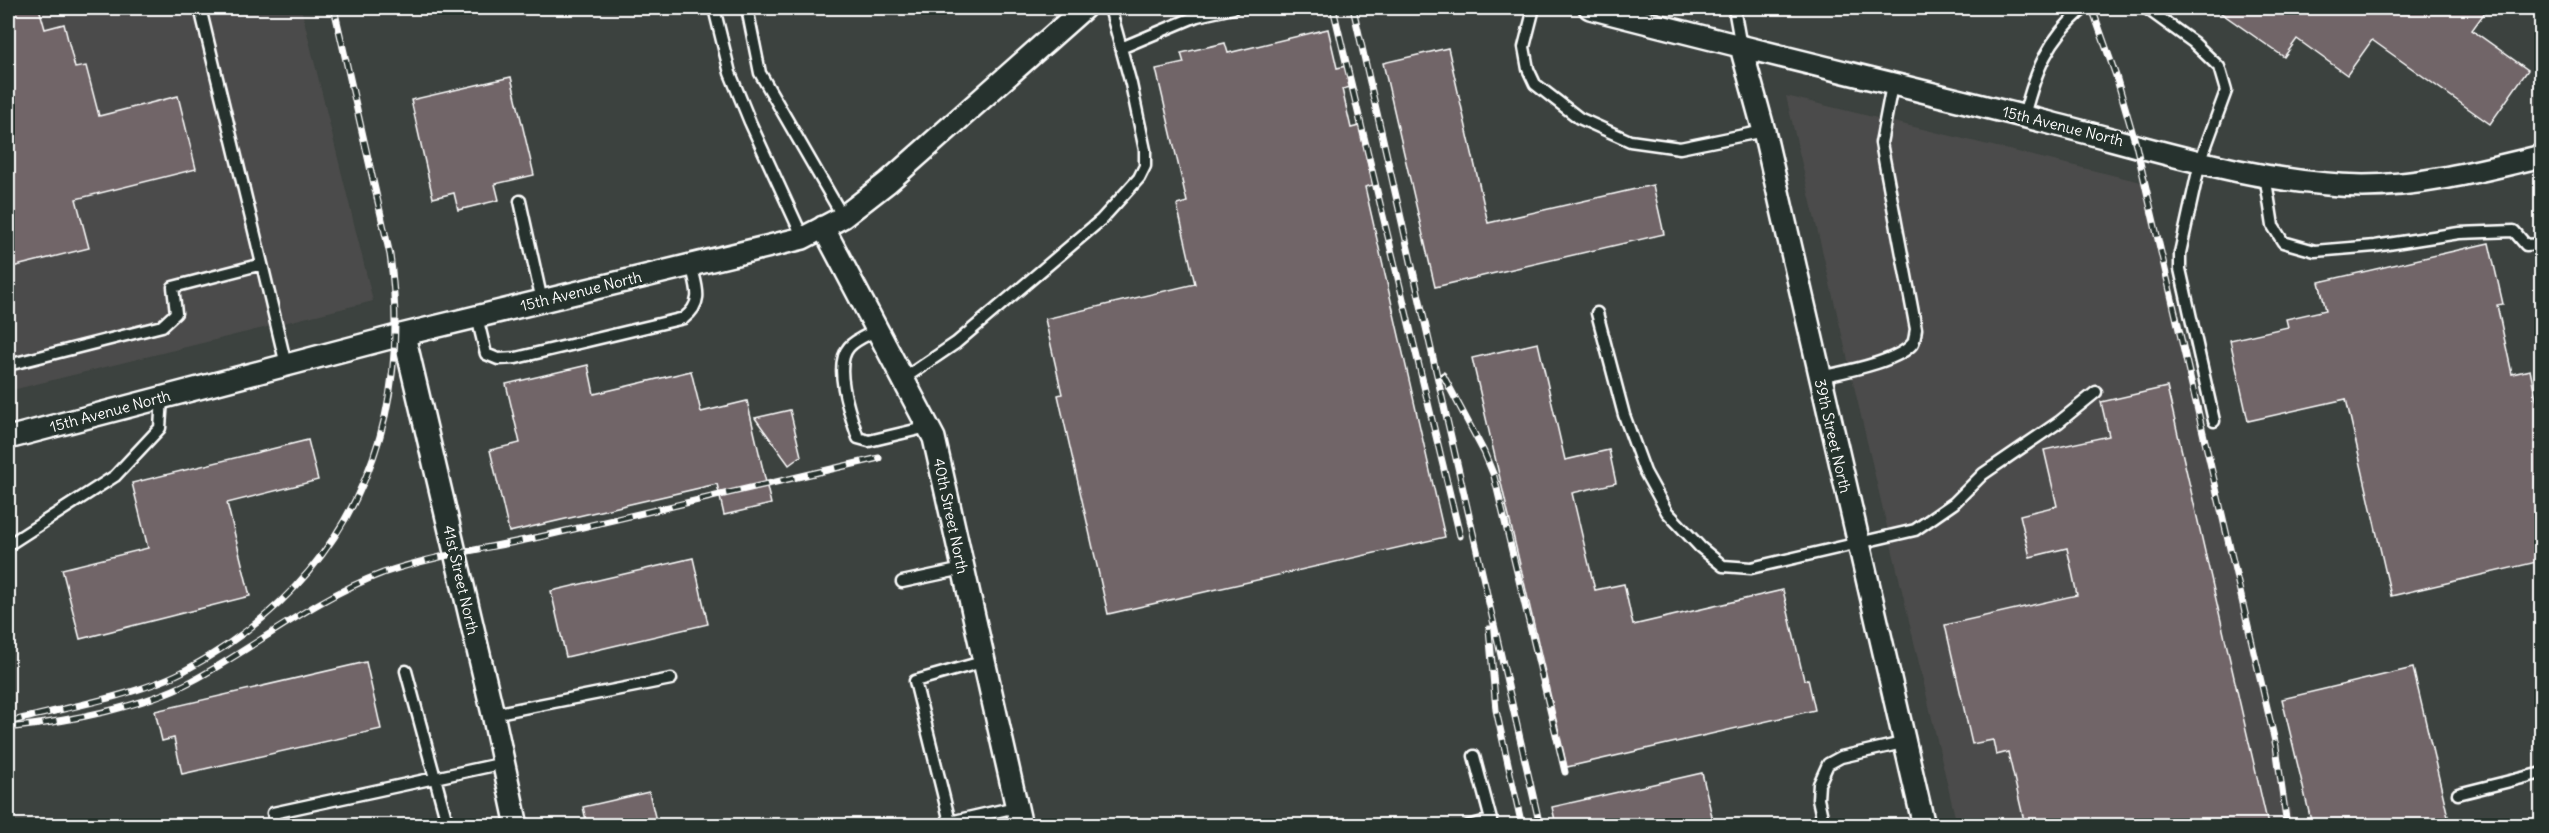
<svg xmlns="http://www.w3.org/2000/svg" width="2549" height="833" viewBox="0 0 2549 833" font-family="Delius,sans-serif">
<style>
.built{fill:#4c4c4b}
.building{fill:#716568;stroke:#fff;stroke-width:1.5}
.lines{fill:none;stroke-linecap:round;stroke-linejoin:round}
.service-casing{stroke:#fff;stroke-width:15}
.minor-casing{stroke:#fff;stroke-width:26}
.service{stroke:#26332d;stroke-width:10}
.minor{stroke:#26332d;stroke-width:21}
.rail-casing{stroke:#fff;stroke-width:7}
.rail{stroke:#26332d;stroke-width:4.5;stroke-dasharray:14;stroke-linecap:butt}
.labels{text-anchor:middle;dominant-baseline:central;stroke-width:6;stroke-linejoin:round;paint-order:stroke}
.street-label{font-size:15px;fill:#fff;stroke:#26332d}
</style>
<rect width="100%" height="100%" fill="#3c423f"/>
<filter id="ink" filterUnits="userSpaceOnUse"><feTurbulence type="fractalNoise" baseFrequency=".0167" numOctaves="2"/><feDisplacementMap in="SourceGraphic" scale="12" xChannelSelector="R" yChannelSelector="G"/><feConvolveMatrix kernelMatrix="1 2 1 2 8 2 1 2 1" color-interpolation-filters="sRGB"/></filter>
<g filter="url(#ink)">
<!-- built -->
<path class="built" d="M8,8H301L373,301L8,391Z
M1786,96L2141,182L2294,825H1957Z"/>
<!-- building -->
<path class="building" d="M8,8H39L45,29L64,24L75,68L86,66L99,116L178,96L196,169L76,199L89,248L8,268Z
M2214,8H2488L2472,30L2528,70L2490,124L2372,40L2347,75L2297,39L2284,57Z
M1328,29L1337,68L1346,66L1351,87L1342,89L1351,128L1359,126L1368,164L1373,185L1365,187L1445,537L1108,614L1058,395L1062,394L1045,319L1195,284L1177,205L1187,202L1156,69L1184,63L1181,53L1225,43L1228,53Z
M1448,48L1488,223L1653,185L1664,234L1435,287L1383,63Z
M511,77L534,175L495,184L499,200L458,210L454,193L433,198L411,100Z
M2489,243L2503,304L2497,305L2512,374L2530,370L2541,422V561L2391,596L2346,399L2248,421L2230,340L2288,327L2286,319L2326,310L2319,282Z
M1538,343L1565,460L1609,450L1616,483L1572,493L1595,590L1624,584L1633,625L1783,590L1804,680L1808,679L1815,710L1567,767L1472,358Z
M588,365L594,394L691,371L701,412L747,401L771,504L724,515L717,484L509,532L490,450L520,443L506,384Z
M2167,387L2268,825H2025L2008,752L1996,755L1993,740L1972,744L1945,625L2077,595L2067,548L2030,557L2020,515L2057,506L2044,450L2109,436L2101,402Z
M790,410L801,456L789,465L755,418Z
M308,440L318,480L227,503L250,596L80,639L62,569L148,548L132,483Z
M693,558L708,624L566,657L551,591Z
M366,662L381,729L182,774L174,738L162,741L155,711Z
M2413,668L2450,825H2312L2282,699Z
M1702,773L1714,825H1556L1552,807Z
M649,792L657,825H587L583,807Z"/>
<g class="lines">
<defs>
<path id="service" d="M714,8L730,73L750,122L803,238
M747,8L760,73L843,217
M1534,8L1524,47L1528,69L1535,84L1579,118L1630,141L1680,148L1764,131
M1734,8L1741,47
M2146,8L2193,42L2219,67L2226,91L2200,162L2180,253V269L2214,421
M1121,48L1197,16L1233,8
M2024,116C2036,70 2047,40 2084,8
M2265,175L2273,226L2283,242L2315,251L2375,246L2459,233L2514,231L2526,245L2542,244
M520,201L542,301
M262,264L286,365
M1597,313L1624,415L1645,472L1667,512L1700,547L1723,566L1751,568L1915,530L1954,503L1983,474L2059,422L2096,392
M477,317L486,354L498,359L516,358L684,318C705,302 696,286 691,264
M877,330C868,335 856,339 849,347C832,366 851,417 858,438L869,441L928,427
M8,365L162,326L176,313L173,287L262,264L200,8
M1820,377C1842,372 1899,362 1913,343C1915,339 1915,334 1916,329L1881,143L1892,85
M903,379L956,343L1101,220L1139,178L1145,166V150L1131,84L1110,8
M8,545L115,476L160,428L162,398
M902,582L963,569
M982,662L915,681L950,822L1016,807
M406,671L448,826
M493,714L671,679
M2458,794L2542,773
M276,826L273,813L504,763
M1468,826L1491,820L1474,756
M1824,826L1818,799L1819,784L1828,764L1841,757L1907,742"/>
<path id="minor" d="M1590,8C1740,47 1891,83 2042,121C2147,147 2254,184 2363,186C2423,186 2484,170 2542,156
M1741,47L1764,131L1924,826
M823,227L934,438L1021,826
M404,335L493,714L517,826
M8,438L397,336L803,238L843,217L888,182L1084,8"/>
</defs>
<!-- service casing -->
<use href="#service" class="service-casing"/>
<!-- minor casing -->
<use href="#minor" class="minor-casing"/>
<!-- service -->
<use href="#service" class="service"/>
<!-- minor -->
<use href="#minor" class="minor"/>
<defs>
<path id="rail" d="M1333,8L1460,536
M1353,8L1540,826
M2092,8L2116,76L2136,145L2276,746L2287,826
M1443,375L1484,452L1494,476L1565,772
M1489,629L1496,710L1522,826
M8,722C60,709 135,696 182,672C344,586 415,434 390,255L334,8
M15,727C70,721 143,707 192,681C257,646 313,599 383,573C435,555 490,548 544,536C655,510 767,484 879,458"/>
</defs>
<!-- rail casing -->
<use href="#rail" class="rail-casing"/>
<!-- rail -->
<use href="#rail" class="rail"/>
</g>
</g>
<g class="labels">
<!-- street labels -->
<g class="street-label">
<text transform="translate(2063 126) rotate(14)">15th Avenue North</text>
<text transform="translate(581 291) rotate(-14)">15th Avenue North</text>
<text transform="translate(110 411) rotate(-15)">15th Avenue North</text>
<text transform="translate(1833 436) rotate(77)">39th Street North</text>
<text transform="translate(951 516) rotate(78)">40th Street North</text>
<text transform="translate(461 580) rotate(77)">41st Street North</text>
</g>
</g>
<!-- margin -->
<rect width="2549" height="833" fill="none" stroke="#26332d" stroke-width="30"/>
<rect x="15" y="15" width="2519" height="803" fill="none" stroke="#fff" stroke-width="2" filter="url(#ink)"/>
</svg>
